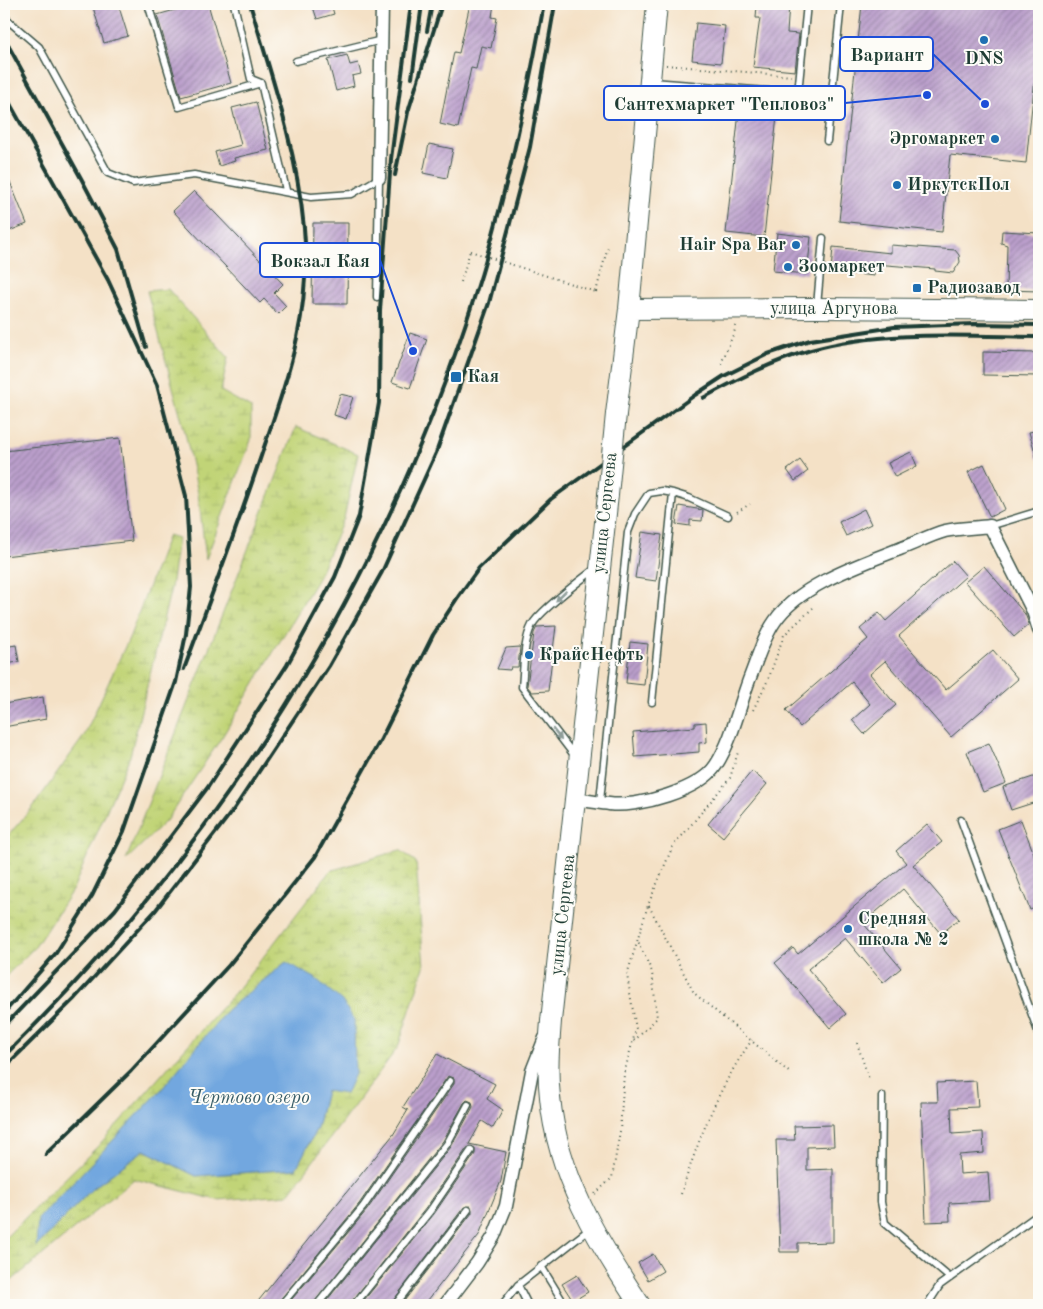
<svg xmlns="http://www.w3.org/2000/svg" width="1043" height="1309" viewBox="0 0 1043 1309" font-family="'Old Standard TT',serif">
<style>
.wetland{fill:url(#wetland-marsh);stroke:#708856;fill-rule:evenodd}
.water{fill:#72a7df;stroke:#48728a}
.building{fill:url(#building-hatch)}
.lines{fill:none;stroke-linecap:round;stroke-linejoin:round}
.service-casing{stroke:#3f564a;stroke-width:9}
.minor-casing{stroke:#3f564a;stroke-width:15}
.primary-casing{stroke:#3f564a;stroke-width:22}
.path{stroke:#3f564a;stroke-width:2;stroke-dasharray:1 4;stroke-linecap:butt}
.service{stroke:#fff;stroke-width:6}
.minor{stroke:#fff;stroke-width:12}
.primary{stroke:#fff;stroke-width:20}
.rail{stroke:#1f3d34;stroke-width:4}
.primary-bridge-casing{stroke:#3f564a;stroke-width:22;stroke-linecap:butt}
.path-bridge{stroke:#3f564a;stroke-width:2;stroke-dasharray:1 4;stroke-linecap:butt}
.primary-bridge{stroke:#fff;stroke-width:20}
.oneway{fill:#8f9e9a}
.poi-dot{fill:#1f6fb2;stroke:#fdfcf7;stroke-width:2}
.labels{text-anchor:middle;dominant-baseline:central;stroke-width:4;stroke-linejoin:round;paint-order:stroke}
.poi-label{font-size:18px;font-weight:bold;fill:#1f3d34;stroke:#fdfcf7;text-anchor:start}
.street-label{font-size:18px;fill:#1f3d34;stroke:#fdfcf7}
.water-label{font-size:19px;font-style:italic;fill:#385d67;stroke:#fdfcf7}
.leader{fill:none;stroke:#1d4ed8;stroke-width:2}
.callout-dot{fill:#1d4ed8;stroke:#fdfcf7;stroke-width:2}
.callout{fill:#fdfcf7;stroke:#1d4ed8;stroke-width:2}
.callout-label{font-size:19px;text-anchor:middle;font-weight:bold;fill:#1f3d34}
</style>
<defs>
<pattern id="wetland-marsh" width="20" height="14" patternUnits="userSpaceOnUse" patternTransform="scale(1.25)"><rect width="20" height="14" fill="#c1d477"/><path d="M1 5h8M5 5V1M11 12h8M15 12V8" fill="none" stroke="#a5b768"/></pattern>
<pattern id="building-hatch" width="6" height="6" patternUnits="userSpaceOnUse" patternTransform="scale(1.25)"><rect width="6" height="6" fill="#bb9fcc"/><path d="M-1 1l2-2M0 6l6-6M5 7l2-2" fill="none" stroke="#9783a6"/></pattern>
</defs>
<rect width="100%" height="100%" fill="#fdfcf7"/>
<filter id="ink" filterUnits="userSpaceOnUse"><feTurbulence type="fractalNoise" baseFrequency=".02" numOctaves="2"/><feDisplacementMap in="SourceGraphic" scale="10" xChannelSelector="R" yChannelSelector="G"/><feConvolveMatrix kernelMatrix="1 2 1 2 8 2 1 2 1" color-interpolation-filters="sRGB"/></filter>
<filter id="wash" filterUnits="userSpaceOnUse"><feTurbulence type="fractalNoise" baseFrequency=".0096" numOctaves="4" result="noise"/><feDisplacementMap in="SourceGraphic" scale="20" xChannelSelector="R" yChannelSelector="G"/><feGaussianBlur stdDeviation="1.12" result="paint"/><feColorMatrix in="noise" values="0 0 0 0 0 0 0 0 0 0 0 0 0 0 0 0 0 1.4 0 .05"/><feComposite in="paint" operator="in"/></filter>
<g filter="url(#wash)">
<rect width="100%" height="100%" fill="#f4e1c6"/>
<!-- wetland -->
<path class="wetland" d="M168,289L228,357L221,391L251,408V440L206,559L198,493L185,432L147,291Z
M296,427L358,454L344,518L317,580L222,737L166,821L126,860Z
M168,535L178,538L171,588L130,756L73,889L35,947L4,978V840L33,807L84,736L130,636Z
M400,850L416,862L424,967L398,1047L288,1195L217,1200L134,1179L4,1287V1239L98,1146L239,988L330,871ZM286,962L326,1091L317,1128L296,1169L196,1176L144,1150L92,1189L36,1247L227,1010Z"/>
<!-- water -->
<path class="water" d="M286,962L315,978L342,1001L354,1020L355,1074L346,1094L326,1091L317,1128L296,1169L196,1176L144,1150L92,1189L36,1247L38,1219L161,1090L227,1010Z"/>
<g id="blocks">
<!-- building -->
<path class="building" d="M92,4H118L128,36L104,43Z
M196,4H208L231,83L181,97L157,15Z
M312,4H331L334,14L317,19Z
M470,4H494L492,17L497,18L491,48L481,46L476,69L471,68L458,128L440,124L454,52L459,53Z
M757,4H789L787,33L799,34L795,71L753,67L760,18H756Z
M862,4H1039V39L1026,163L950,155L942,232L839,221Z
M696,23L725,26L721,63L692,60Z
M347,55L350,65L358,63L361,74L352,76L354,86L336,91L328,60Z
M256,102L268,150L234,158L235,161L219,166L215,152L241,145L232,108Z
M740,102L778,107L764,237L726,233Z
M429,144L453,149L447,178L423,173Z
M4,167L27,224L4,233Z
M194,191L283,284L274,293L286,306L278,314L264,299L260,303L173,211Z
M313,223H348L347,304H312Z
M1002,231L1039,233V291L1006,290L1007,245L1001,243Z
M777,233L811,237L807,274L773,271Z
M891,245L955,250L959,255L960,262L953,273L935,271V269L875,264L874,276L831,271L833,247L891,253Z
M410,333L427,339L410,388L392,382Z
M983,352L1039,353V376L983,375Z
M340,394L353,397L346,419L334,415Z
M1039,430V458L1037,459L1029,432Z
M120,438L132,541L4,556V451Z
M911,452L917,466L895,477L888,463Z
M800,460L808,471L795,481L787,470Z
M984,464L1005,509L990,517L968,472Z
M679,506L703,510L702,521L690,520V526L676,524Z
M864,509L871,524L846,536L839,522Z
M642,532L662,535L656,581L635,578Z
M953,561L966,576L899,636L946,690L993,650L1018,679L951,737L885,661L870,674L896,705L864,734L852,720L870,704L852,682L800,727L786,710L868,639L860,629L879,613L886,621Z
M984,566L1025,614L1029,624L1014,637L965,582Z
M556,626L548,691L532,692L527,686L534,633L537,627Z
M630,642L648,644L644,685L626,683Z
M16,645L19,662L4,664V647Z
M520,647L518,667H511L510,670L497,669L506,648Z
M43,697L46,719L4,727V704Z
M706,722L707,742L699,743V752L635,757L633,732L695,727V723Z
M989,743L1006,783L983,792L967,752Z
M752,771L767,784L723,837L708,824Z
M1039,775V801L1011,810L1003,787Z
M1021,820L1039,867V906L1030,910L998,829Z
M927,824L942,842L913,865L959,919L941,934L903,889L863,923L901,968L883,983L845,938L808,969L846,1014L830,1028L775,963L793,948L798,954L906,863L896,851Z
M437,1054L495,1084L487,1099L503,1110L493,1128L482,1121L469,1144L506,1152L501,1181L479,1235L424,1305H401L472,1213L471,1206L464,1207L390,1305H360L434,1214L475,1154V1148L471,1146L467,1148L426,1208L349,1305H323L451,1147L473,1107L472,1102L467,1100L464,1103L443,1141L312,1305H287L367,1210L454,1084V1078L448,1076L359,1204L276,1305H255L393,1135L408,1110L403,1107Z
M976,1081L978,1107L951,1108L952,1134L983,1132L984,1153L959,1155L960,1174L988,1172L990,1201L949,1203L950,1221L926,1222L921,1102H938L937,1083Z
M833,1125L834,1146L807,1147V1170L833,1169V1242L798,1243V1252H780L776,1140H795L794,1126Z
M653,1254L663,1271L648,1280L638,1263Z
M577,1275L588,1292L573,1301L562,1284Z"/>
</g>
</g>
<g filter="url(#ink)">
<use href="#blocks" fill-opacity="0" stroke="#3f564a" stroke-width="1"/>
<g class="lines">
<defs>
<path id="service" d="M162,4L149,7L179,107L261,83
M234,4L251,79L261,83
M4,17L39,47L108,173L133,183L194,175L311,197L352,194L379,178
M296,61L382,40
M653,82L831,96
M261,83L286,190
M798,93L807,4
M827,141L841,4
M377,297L379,178
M817,306L823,238
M673,493L689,498L728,516
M990,526L1039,511
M574,755L522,687C524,669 523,642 532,625C539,611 582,579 596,568
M600,801L628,532L635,514L649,493L662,491L673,493L652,702
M961,820L1039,1034
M882,1096L881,1202L885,1223L950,1278
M541,1266L565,1305
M518,1285L528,1305
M281,1305L363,1207L450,1081
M317,1305L447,1144L468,1105
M354,1305L430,1211L471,1151
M395,1305L468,1210
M502,1305L518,1285L591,1228
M927,1305L940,1285L1039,1214"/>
<path id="minor" d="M379,178L382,4
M576,800C588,800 598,803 609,804C638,808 700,790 716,765C732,740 739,707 749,680C757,660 763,638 775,621C800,584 862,564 902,548C916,543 930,535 945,531C959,528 975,528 990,526L1033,611L1039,630
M445,1305L477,1263L494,1236L506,1206L532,1071L545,1038"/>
<path id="primary" d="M629,309L817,308L1039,310
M616,414L629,309L657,4
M608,495L551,1021C549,1047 547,1072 550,1097C557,1175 598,1242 640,1305"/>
</defs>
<!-- service casing -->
<use href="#service" class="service-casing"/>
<!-- minor casing -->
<use href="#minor" class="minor-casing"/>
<!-- primary casing -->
<use href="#primary" class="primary-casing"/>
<!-- path -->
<path class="path" d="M666,65L791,76
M461,282L470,251
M596,292L608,246
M721,364L735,330V323
M737,512L750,504
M753,710L768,680L784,635L815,606
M649,906L694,993L790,1073
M634,1041L657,1018L652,972L638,941
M857,1043L869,1079
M595,1194L612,1178L620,1131L624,1074L636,1029L627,975L648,905L672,848L730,778L738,752
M681,1194C698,1140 719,1086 752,1040"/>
<!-- service -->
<use href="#service" class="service"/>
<!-- minor -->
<use href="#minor" class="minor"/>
<!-- primary -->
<use href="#primary" class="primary"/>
<!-- rail -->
<path class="rail" d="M427,31L432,4
M8,45L82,180L118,249L146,347
M412,78L422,4
M4,93L108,280L157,385L186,496L191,587L186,634L176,682L124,831L92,896L56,953L4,1013
M395,175L408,112L442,4
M703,398C738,379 773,361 811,350C880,330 968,336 1039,337
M184,669C210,600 236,530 260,459C287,379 312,315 304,228C297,151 272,77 250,4
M4,1026L115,910L208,787L287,665L335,577L359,516L379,403L380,310L391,159L411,4
M4,1056C220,844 382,587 474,298C505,202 526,103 544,4
M4,1068L75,998L155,911L234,809L329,666L382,572L436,453L489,303L530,147L555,4
M46,1154L131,1071L229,965L315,857L381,739L433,635L458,597L479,568L551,499L695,395L724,376L768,354L810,340L894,327L974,324L1039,325"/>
<defs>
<path id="primary-bridge" d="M608,495L616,414"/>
</defs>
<!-- primary-bridge casing -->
<use href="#primary-bridge" class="primary-bridge-casing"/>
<!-- path-bridge -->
<path class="path-bridge" d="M470,251L596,292"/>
<!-- primary-bridge -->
<use href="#primary-bridge" class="primary-bridge"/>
</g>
<!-- one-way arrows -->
<defs><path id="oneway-solid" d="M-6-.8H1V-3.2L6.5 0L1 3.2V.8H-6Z" transform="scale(1.25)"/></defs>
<g class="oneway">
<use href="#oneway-solid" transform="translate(561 596) rotate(136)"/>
<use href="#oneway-solid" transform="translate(557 734) rotate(51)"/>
</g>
</g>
<!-- markers -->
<g class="poi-dot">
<circle cx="984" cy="40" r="5"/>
<circle cx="995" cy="139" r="5"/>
<circle cx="897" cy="185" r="5"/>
<circle cx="796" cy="245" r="5"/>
<circle cx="788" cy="267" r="5"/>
<rect x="912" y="283" width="10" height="10" rx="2.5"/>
<rect x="450" y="371" width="12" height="12" rx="2.5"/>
<circle cx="529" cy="655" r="5"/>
<circle cx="848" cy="929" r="5"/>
</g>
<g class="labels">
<!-- poi labels -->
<g class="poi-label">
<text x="984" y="59" text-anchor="middle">DNS</text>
<text x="985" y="139" text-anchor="end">Эргомаркет</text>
<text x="907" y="185">ИркутскПол</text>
<text x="786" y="245" text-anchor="end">Hair Spa Bar</text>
<text x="798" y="267">Зоомаркет</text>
<text x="927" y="288">Радиозавод</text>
<text x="467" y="377">Кая</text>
<text x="539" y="655">КрайсНефть</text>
<text x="858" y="919">Средняя<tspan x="858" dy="21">школа № 2</tspan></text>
</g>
<!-- street labels -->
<g class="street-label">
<text x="834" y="309">улица Аргунова</text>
<text transform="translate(605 513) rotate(-84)">улица Сергеева</text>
<text transform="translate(563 915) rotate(-84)">улица Сергеева</text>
</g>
<!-- water labels -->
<g class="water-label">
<text x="249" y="1098">Чертово озеро</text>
</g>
</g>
<!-- callouts -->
<path class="leader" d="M985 104L933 54M927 95L845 103M413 351L380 260"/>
<g class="callout-dot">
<circle cx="985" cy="104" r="5"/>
<circle cx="927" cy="95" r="5"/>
<circle cx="413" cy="351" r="5"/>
</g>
<g class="callout">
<rect x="840" y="37" width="93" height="34" rx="5"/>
<rect x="604" y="86" width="241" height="34" rx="5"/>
<rect x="260" y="243" width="120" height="34" rx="5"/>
</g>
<g class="callout-label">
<text x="887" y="61">Вариант</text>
<text x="724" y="110">Сантехмаркет "Тепловоз"</text>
<text x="320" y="267">Вокзал Кая</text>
</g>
<!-- margin -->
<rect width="1043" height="1309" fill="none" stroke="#fdfcf7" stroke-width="20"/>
</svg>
